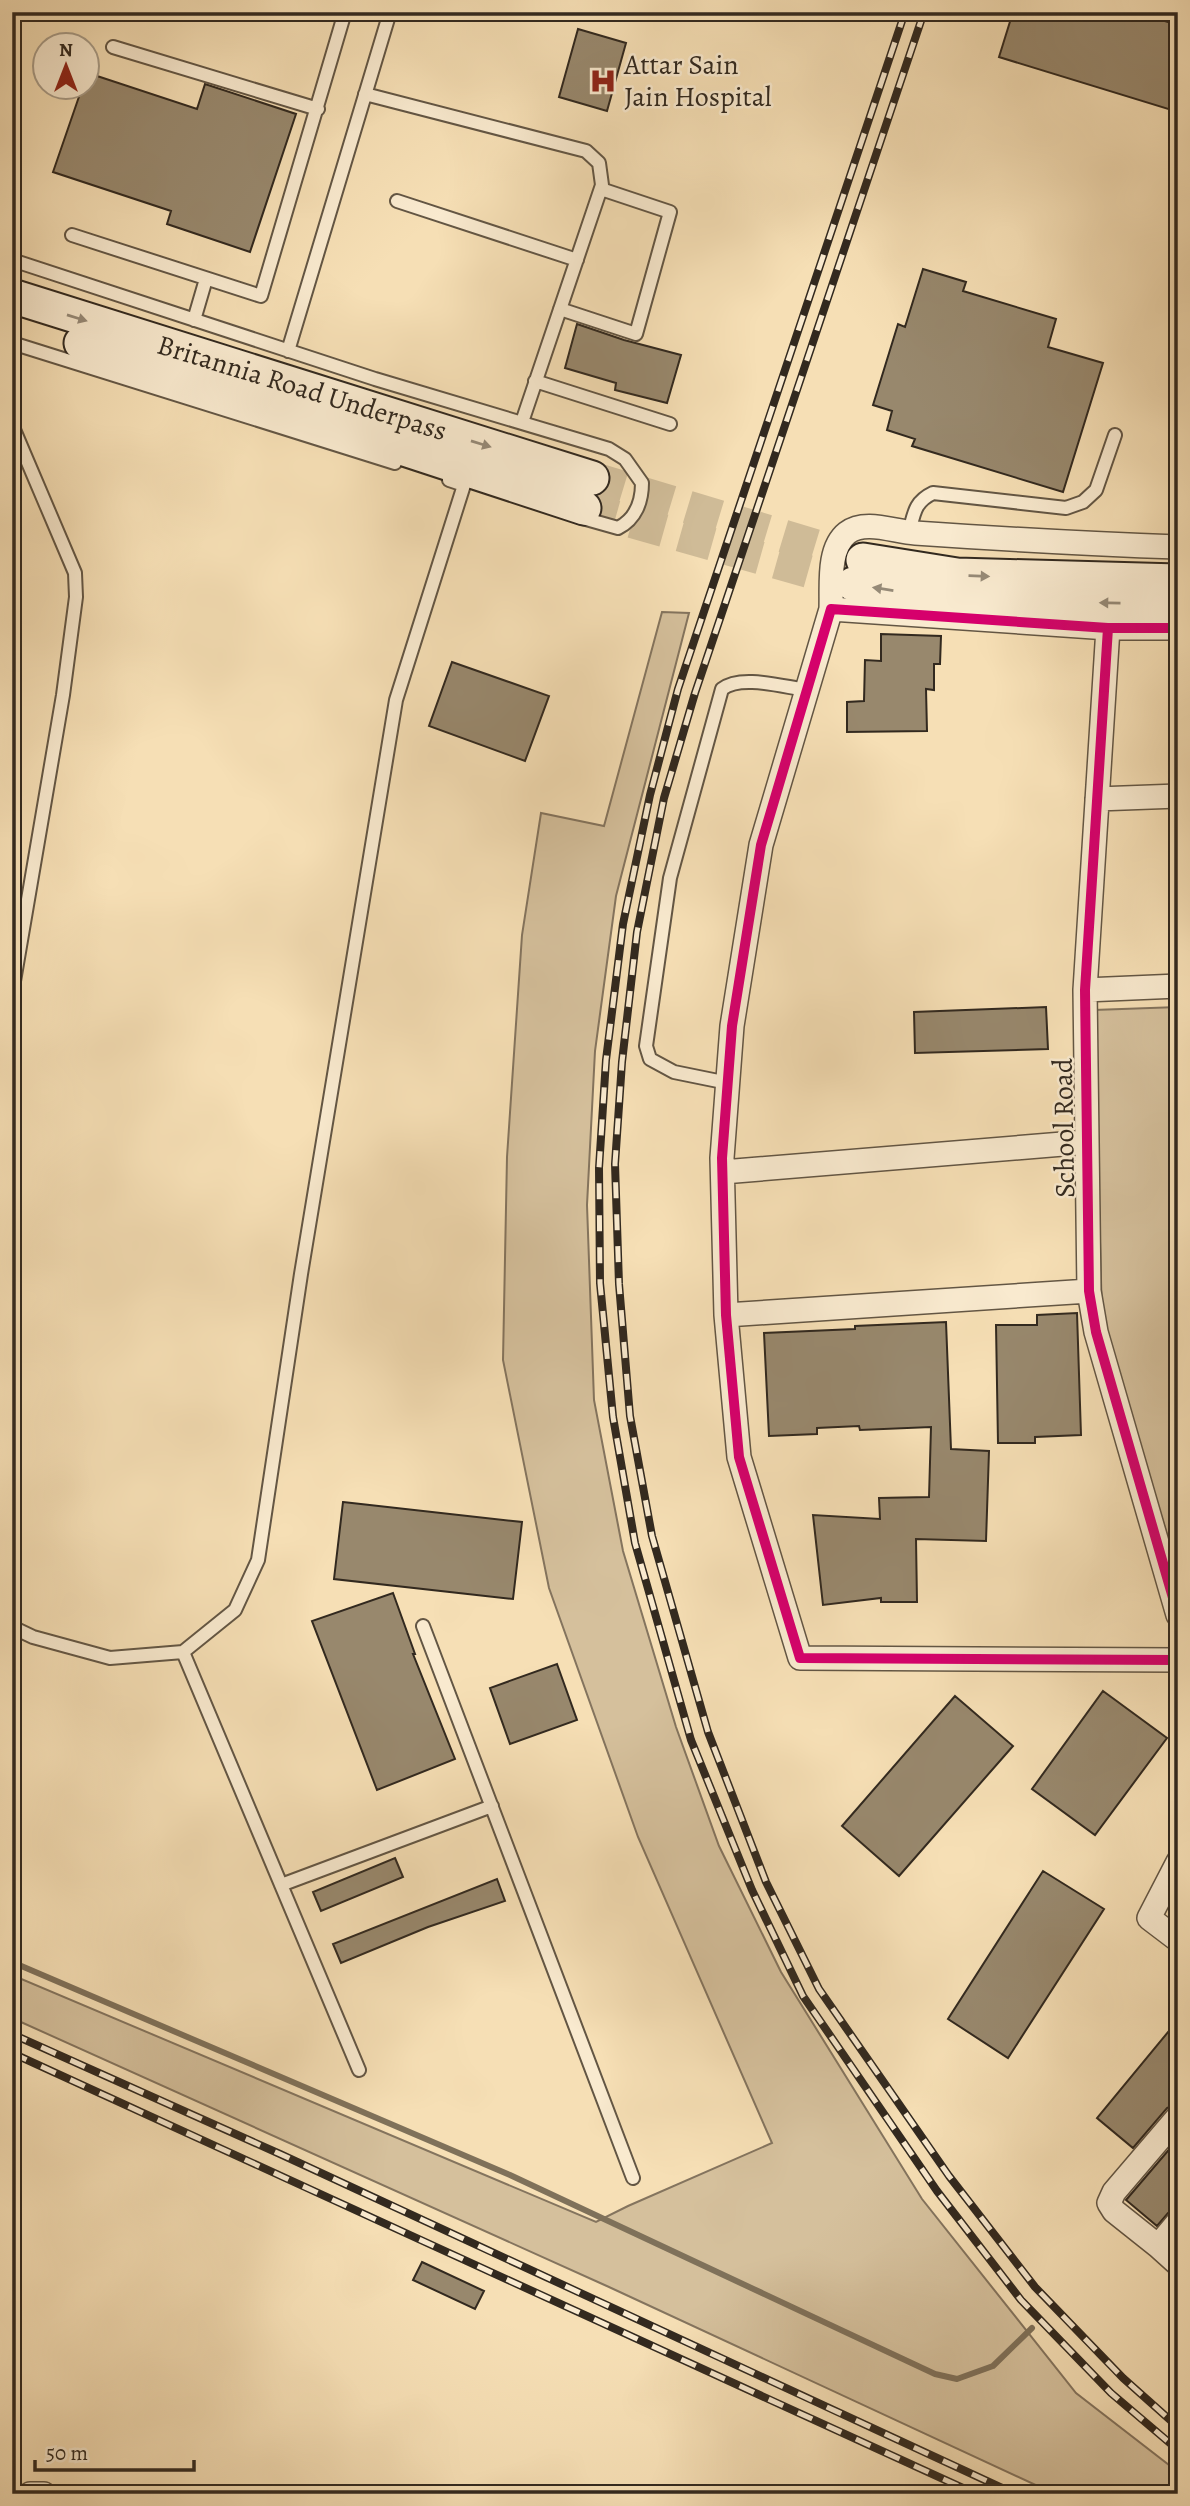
<svg xmlns="http://www.w3.org/2000/svg" width="1190" height="2506" viewBox="0 0 1190 2506" font-family="Alegreya,serif">
<style>
.green{fill:#d5c09c;stroke:#84745e;stroke-width:2}
.lines{fill:none;stroke-linecap:round;stroke-linejoin:round}
.stream{stroke:#7f715a;stroke-width:6}
.building{fill:#98886d;stroke:#32291f;stroke-width:2}
.secondary-tunnel{stroke:#cfbb97;stroke-width:33;stroke-dasharray:33 17;stroke-linecap:butt}
.lane-casing{stroke:#635644;stroke-width:16}
.street-casing{stroke:#635644;stroke-width:26}
.secondary-casing{stroke:#32291f;stroke-width:37}
.lane{stroke:#f9eacf;stroke-width:12}
.street{stroke:#f9eacf;stroke-width:23}
.secondary{stroke:#f9eacf;stroke-width:33}
.rail-casing{stroke:#32291f;stroke-width:8}
.rail{stroke:#f9eacf;stroke-width:5;stroke-dasharray:16;stroke-linecap:butt}
.cycleway-casing{stroke:#f9eacf;stroke-width:15}
.cycleway{stroke:#d6006c;stroke-width:10}
.oneway{fill:#968a77}
.labels{text-anchor:middle;dominant-baseline:central;stroke-width:5;stroke-linejoin:round;paint-order:stroke}
.poi-label{font-size:28px;fill:#32291f;stroke:#f9eacf;text-anchor:start}
.street-label{font-size:28px;fill:#32291f;stroke:#f9eacf}
</style>
<rect width="100%" height="100%" fill="#f6dfb5"/>
<filter id="stains"><feTurbulence type="fractalNoise" baseFrequency=".00286" numOctaves="4"/><feColorMatrix values="0 0 0 0 .2 0 0 0 0 .09 0 0 0 0 .02 0 0 0 .5 -.17"/></filter>
<radialGradient id="worn" r=".72"><stop offset=".6" stop-color="#630" stop-opacity="0"/><stop offset="1" stop-color="#630" stop-opacity=".3"/></radialGradient>
<!-- green -->
<path class="green" d="M662,612L689,613L616,896L595,1051L587,1205L594,1400L623,1551L676,1727L719,1846L781,1972L922,2199L1076,2393L1178,2472V2494H1055L609,2287L12,2018V1975L596,2222L628,2206L772,2143L638,1837L549,1588L503,1360L507,1157L522,935L541,813L604,826Z
M1178,1007V1572L1102,1318L1094,1010Z"/>
<g class="lines">
<!-- stream -->
<path class="stream" d="M12,1962L510,2175L935,2374L957,2379L993,2366L1032,2328"/>
</g>
<!-- building -->
<path class="building" d="M1013,12H1135L1178,25V112L999,57Z
M578,29L626,43L607,111L559,97Z
M88,73L197,109L205,84L296,114L250,252L167,224L171,211L53,172L82,88H88Z
M923,269L966,282L963,291L1056,319L1048,347L1103,363L1063,492L912,446L915,439L887,430L892,411L873,405L898,324L905,327Z
M577,324L624,340L681,355L667,403L615,390L616,383L565,368Z
M881,634L941,636L940,664H934V690L926,689L927,731L847,732V702L864,701L865,660L881,661Z
M452,662L549,696L525,761L429,726Z
M1046,1007L1048,1049L915,1053L914,1012Z
M1077,1313L1081,1435L1035,1437V1443H998L996,1325H1037V1315Z
M946,1322L951,1449L989,1451L986,1541L916,1539L917,1602H881V1598L823,1605L813,1515L880,1519L879,1498L929,1497L931,1427L860,1430L859,1426L817,1428V1434L769,1436L764,1333L855,1329V1326Z
M343,1502L522,1522L513,1599L334,1579Z
M393,1593L415,1654H413L455,1759L377,1790L312,1621Z
M557,1664L577,1720L510,1744L490,1688Z
M1103,1691L1167,1738L1095,1835L1032,1789Z
M955,1696L1013,1746L899,1876L842,1826Z
M395,1858L403,1877L321,1911L313,1892Z
M1043,1871L1104,1909L1008,2058L948,2019Z
M497,1879L505,1901L428,1927L341,1963L333,1944Z
M1178,2020V2103L1167,2108L1133,2148L1097,2118Z
M1178,2139V2208L1168,2213L1157,2226L1126,2200Z
M422,2262L484,2291L475,2309L413,2280Z"/>
<g class="lines">
<!-- secondary-tunnel -->
<path class="secondary-tunnel" d="M592,478L863,560
M584,508L853,584"/>
<defs>
<path id="lane" d="M113,47L318,109
M365,94L586,151L599,163L602,185L522,422
M397,201L577,260
M72,235L261,296L345,12
M12,260L375,379L609,449L625,459L642,483C642,501 636,519 618,528L579,517
M560,309L636,334L670,212L601,189
M194,320L206,279
M12,343L395,463
M288,351L390,12
M535,381L670,424
M12,425L75,573L76,597L63,695L12,993
M909,533C914,514 914,502 933,493L1066,508L1083,502L1096,490L1115,435
M12,615V635
M728,1083L674,1072L650,1059L646,1046L670,878L722,689C741,674 783,687 807,690
M423,1626L633,2178
M12,1627L33,1637L110,1658L183,1652L235,1610L258,1560L301,1274L396,700L464,485L449,480
M183,1652L359,2070
M281,1885L492,1806"/>
<path id="street" d="M831,609C832,586 827,549 847,533C865,519 895,532 915,533C1003,539 1090,544 1178,547
M1108,628L1085,990L1089,1291L1096,1332L1178,1615
M1178,628H1108L831,609L761,845L732,1026L722,1158L726,1315L739,1457L800,1658L1178,1660
M1097,799L1178,796
M1085,990L1178,986
M723,1172L1087,1142
M726,1315L1089,1291
M1178,1862L1149,1918L1178,1940
M1178,2117L1114,2192L1109,2203L1114,2211L1158,2246L1178,2222
M1158,2246L1178,2264
M30,2494H44"/>
<path id="secondary" d="M12,296L592,478
M81,343L584,508
M863,560L957,575L1178,581
M853,584L954,600L1178,605"/>
</defs>
<!-- lane casing -->
<use href="#lane" class="lane-casing"/>
<!-- street casing -->
<use href="#street" class="street-casing"/>
<!-- secondary casing -->
<use href="#secondary" class="secondary-casing"/>
<!-- lane -->
<use href="#lane" class="lane"/>
<!-- street -->
<use href="#street" class="street"/>
<!-- secondary -->
<use href="#secondary" class="secondary"/>
<defs>
<path id="rail" d="M905,12L678,689L650,795L623,924L606,1060L599,1168L600,1283L613,1417L635,1543L691,1740L752,1890L803,1996L937,2191L1021,2300L1111,2393L1178,2450
M924,12L695,693L664,798L637,932L622,1062L615,1164L619,1284L630,1416L652,1536L708,1732L766,1882L819,1989L949,2176L1035,2287L1123,2378L1178,2427
M12,2034L280,2154L1015,2494
M12,2053L976,2494"/>
</defs>
<!-- rail casing -->
<use href="#rail" class="rail-casing"/>
<!-- rail -->
<use href="#rail" class="rail"/>
<defs>
<path id="cycleway" d="M1108,628L1085,990L1089,1291L1096,1332L1178,1615
M1178,628H1108L831,609L761,845L732,1026L722,1158L726,1315L739,1457L800,1658L1178,1660"/>
</defs>
<!-- cycleway casing -->
<use href="#cycleway" class="cycleway-casing"/>
<!-- cycleway -->
<use href="#cycleway" class="cycleway"/>
</g>
<!-- one-way arrows -->
<defs><path id="oneway-solid" d="M-6-.8H1V-3.2L6.5 0L1 3.2V.8H-6Z" transform="scale(1.75)"/></defs>
<g class="oneway">
<use href="#oneway-solid" transform="translate(77 318) rotate(17)"/>
<use href="#oneway-solid" transform="translate(481 444) rotate(17)"/>
<use href="#oneway-solid" transform="translate(979 576) rotate(2)"/>
<use href="#oneway-solid" transform="translate(883 589) rotate(-171)"/>
<use href="#oneway-solid" transform="translate(1110 603) rotate(-179)"/>
</g>
<!-- icons -->
<defs>
<symbol id="hospital-bare" viewBox="-9 -9 18 18"><path d="M-5-5h3v3.5h4V-5h3V5h-3V1.5h-4V5h-3Z" fill="#8f2418" stroke="#f9eacf" stroke-width="2.5" paint-order="stroke"/></symbol>
</defs>
<g fill-rule="evenodd">
<use href="#hospital-bare" x="584" y="62" width="38" height="38"/>
</g>
<g class="labels">
<!-- poi labels -->
<g class="poi-label">
<text x="624" y="65">Attar Sain<tspan x="624" dy="32">Jain Hospital</tspan></text>
</g>
<!-- street labels -->
<g class="street-label">
<text transform="translate(302 388) rotate(17)">Britannia Road Underpass</text>
<text transform="translate(1064 1128) rotate(-91)">School Road</text>
</g>
</g>
<!-- margin -->
<rect width="1190" height="2506" fill="none" stroke="#f6dfb5" stroke-width="42"/>
<rect x="14" y="14" width="1162" height="2478" fill="none" stroke="#32291f" stroke-width="3.5"/>
<rect x="21" y="21" width="1148" height="2464" fill="none" stroke="#32291f" stroke-width="2"/>
<!-- north arrow -->
<g transform="translate(66 66)"><circle r="33" fill="#f9eacf" stroke="#a99d89" stroke-width="2"/>
<path d="M0-5L12 26L0 18L-12 26Z" fill="#8f2418"/>
<text y="-10" font-size="19" font-weight="bold" text-anchor="middle" fill="#32291f">N</text>
</g>
<!-- scale -->
<path d="M35 2460v10h159v-10" fill="none" stroke="#32291f" stroke-width="3.5"/>
<text x="46" y="2460" font-size="21" fill="#32291f" stroke="#f9eacf" stroke-width="5" paint-order="stroke">50 m</text>
<rect width="100%" height="100%" filter="url(#stains)"/>
<rect width="100%" height="100%" fill="url(#worn)"/>
</svg>
